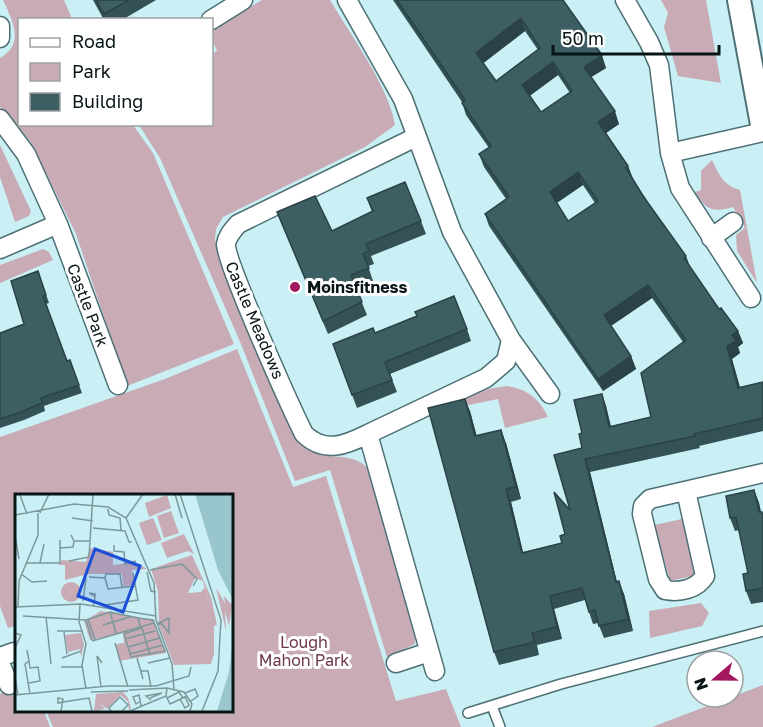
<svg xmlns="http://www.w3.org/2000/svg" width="763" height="727" viewBox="0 0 763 727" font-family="'Golos Text',sans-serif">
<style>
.green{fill:#c8abb4}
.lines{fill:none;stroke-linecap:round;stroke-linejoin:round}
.service-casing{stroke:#4d7075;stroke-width:12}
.minor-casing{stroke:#4d7075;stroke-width:21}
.tertiary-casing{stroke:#4d7075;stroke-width:26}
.service{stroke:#fff;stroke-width:9}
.minor{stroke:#fff;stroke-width:18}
.tertiary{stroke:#fff;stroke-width:22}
.wall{fill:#345256;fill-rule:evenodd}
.shaded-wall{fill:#2b4246}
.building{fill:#3d5f64;stroke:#2b4246;stroke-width:1.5;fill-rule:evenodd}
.poi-dot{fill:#a3175e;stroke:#fff;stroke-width:2}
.labels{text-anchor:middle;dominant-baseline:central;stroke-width:6;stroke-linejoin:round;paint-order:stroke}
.poi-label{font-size:16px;font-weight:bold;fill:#071517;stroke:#fff;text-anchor:start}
.street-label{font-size:16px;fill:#071517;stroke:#fff}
.park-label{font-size:16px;fill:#6c374b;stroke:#fff}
.inset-road{fill:none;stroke:#7c989c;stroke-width:1.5}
.view{fill:#1d4ed8;fill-opacity:0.15;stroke:#1d4ed8;stroke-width:3}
.inset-edge{fill:none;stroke:#071517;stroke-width:3}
</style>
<rect width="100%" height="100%" fill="#caf0f5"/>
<!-- green -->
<path class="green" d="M3,0H64L72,19L20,20V124L133,125L153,153L234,344L127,386L76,234L30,141L0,107V58C25,43 13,22 3,0Z
M262,0H330C350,34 389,87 395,125L365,147L223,217L216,229L215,239L218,255L297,440C321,467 350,447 368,469L415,638V644L387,657L330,470L295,481L241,344L160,158L139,125L212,124V54L217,51L212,39V30Z
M661,0H706L721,83L678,76L664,27L668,13Z
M0,145L31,211L29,216L15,222L0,177Z
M712,160C719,175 723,185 740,190L757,283L737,251L736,235L745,228L733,207C714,213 705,210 695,192L701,190V171Z
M43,249L49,252L53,260L0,283V265Z
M237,349L293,487L326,476L396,701L446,689L461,727H53L46,711L231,710V496H16V632L14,626L8,628L0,606V437L165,379Z
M507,386C527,389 539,398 548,417L505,428L498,399L459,407L457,400L488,389Z
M682,519L695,573L693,576L670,581L654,525Z
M701,603L709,613L702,626L650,638L649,611Z
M763,685V727H652Z
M16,688V710L44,711L50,727H0V694Z"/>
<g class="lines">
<defs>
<path id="service" d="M492,706L500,727
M468,713L561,684L763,631"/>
<path id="minor" d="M347,0L403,99L452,232L511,340L506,361L486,378L368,434L435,671
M625,0L649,42L659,65L670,153L680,188L751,298
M211,20L243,0
M0,26V38
M0,119L26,154L58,224L0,249
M670,153L763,132
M58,224L118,385
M711,238L733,222
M511,340L550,394
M368,434C346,445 325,454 304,434C292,410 225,261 226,244C227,236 233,230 238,224L416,137
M686,491L705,576C697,589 680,593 665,590L658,579L642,514L643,506L650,499L763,473
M0,657L14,652
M0,663L9,685
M396,663L429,652"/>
<path id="tertiary" d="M739,0L763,130"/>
</defs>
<!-- service casing -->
<use href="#service" class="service-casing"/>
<!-- minor casing -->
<use href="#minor" class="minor-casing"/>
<!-- tertiary casing -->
<use href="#tertiary" class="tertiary-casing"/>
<!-- service -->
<use href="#service" class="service"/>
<!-- minor -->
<use href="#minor" class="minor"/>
<!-- tertiary -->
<use href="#tertiary" class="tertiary"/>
</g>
<!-- wall -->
<path class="wall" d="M93,0H156L122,20H104Z
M393,0H563L606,68L591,77L619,124L606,133L628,166L633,179L691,268L719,309L738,331L743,343L738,347L740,353L732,359L740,387L763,382V431L699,446L700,448L590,472L617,582L624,594L633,631L604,638L598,623L593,624L585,600L554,609L562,639L537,645L539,655L499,665L494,652L470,411L476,435L506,443L521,499L511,502L523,552L562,543L570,510L582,448V433L602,394L606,406L611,426L651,417L683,342L652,298L611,326L631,356L636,369L603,391L489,226L485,214L506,199L484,167L479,154L489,148L466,115L462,102ZM525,31L538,50L496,81L483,63ZM558,75L570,93L541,112L530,95ZM583,185L595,203L568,221L557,203Z
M367,198L421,221L426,234L371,256L374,264L368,266L373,281L356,288L367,315L328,334L277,212L332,231L372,212Z
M38,271L49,303L46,304L67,361L70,360L82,393L44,406L45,411L24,420L0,428V333L24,324Z
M467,329L471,341L390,374L397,392L357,408L333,344L375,333Z
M754,490L759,503L761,512L763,514V602L751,604L746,591L748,573L739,530L735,531L730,518Z"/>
<!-- shaded-wall -->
<path class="shaded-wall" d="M521,18L525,31L481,65L476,53Z
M602,55L606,68L588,79L584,67Z
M553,62L558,75L527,98L522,85Z
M615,111L619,124L603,135L598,122Z
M628,166L633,179L630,181L626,168Z
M578,172L583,185L554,204L550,192Z
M686,256L691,269L684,258Z
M648,285L652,298L609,327L604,315Z
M738,331L743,343L738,347L740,353L732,359L743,400L738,388L727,346L732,335Z
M631,356L636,369L603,391L598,379Z
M602,394L606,406L613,439L609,427Z
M465,399L470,411L480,448L475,436Z
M501,430L506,443L521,499L516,487Z
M585,459L590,472L620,595L616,582Z
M506,489L511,502L526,565L522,553Z
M754,490L759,503L763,524L759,512Z
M619,581L624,594L633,631L628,619Z
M550,596L554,609L562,639L557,627Z"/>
<!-- building -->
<path class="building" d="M96,0H129L104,14Z
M397,0H563L602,55L584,67L615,111L598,122L628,166L626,168L643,196L686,256L684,258L719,309L721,308L738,331L732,335L736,341L727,346L738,388L763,382V418L694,434L695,436L585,459L616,582L619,581L628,619L599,626L595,610L589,612L582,588L550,596L557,627L532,633L535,642L494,652L428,408L465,399L475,436L501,430L516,487L506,489L522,553L562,543L560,536L565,534L554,492L570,510L554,455L582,448L579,434L582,433L574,400L602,394L609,427L651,417L641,373L686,340L648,285L604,315L631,356L598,379L485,214L509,197L479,154L491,146L462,103L465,100ZM521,18L540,48L496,81L476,53ZM553,62L572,91L541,112L522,85ZM578,172L598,201L568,221L550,192Z
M405,182L421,221L366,244L369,251L363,254L369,268L351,275L362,302L323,321L277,212L315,196L332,231L373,211L367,198Z
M38,271L46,295L43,296L67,361L70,360L79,385L41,398L42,403L21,412L0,419V333L24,324L11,281Z
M454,296L467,329L385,362L392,380L352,395L333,344L373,328L375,333L417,316L415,312Z
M754,490L759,512H762L763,516V588L746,591L743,574L748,573L736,517L730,518L726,496Z"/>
<!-- markers -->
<circle class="poi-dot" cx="295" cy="287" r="6"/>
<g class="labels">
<!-- poi labels -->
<g class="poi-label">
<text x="307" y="287">Moinsfitness</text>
</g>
<!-- street labels -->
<g class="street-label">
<text transform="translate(88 305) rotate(69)">Castle Park</text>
<text transform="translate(255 320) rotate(67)">Castle Meadows</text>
</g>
<!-- park labels -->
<g class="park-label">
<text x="304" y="642">Lough<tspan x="304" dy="18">Mahon Park</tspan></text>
</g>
</g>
<!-- overview -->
<g transform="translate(15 494)">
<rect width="218" height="218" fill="#caf0f5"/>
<path d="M152,1L156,14L134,23L130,9ZM156,17L164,39L149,44L142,22ZM138,24L147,46L132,51L124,29ZM169,40L179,60L173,57L152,64L146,49ZM75,54L98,58V71L120,68L132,75L117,76L119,91L108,92L107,80H73L50,86V71H43L47,66L71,68ZM177,61L196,103L202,131L199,132V160L196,170L159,171L144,131L143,97L136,75ZM180,84L188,87L197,118L190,93L186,98L173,99ZM46 98a10 10 0 1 1 20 0a10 10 0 1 1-20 0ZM201,94L210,109L209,102L217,111L214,132L210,117L211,137ZM86,117L139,126L151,159L104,167L101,150L109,149L108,139L75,146L69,127ZM66,139L69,151L66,163L65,155L53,158L50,141ZM108,198L113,204L116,214L114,217L113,208L106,201L92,215L84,208L90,215L79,217L81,200Z" fill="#c8abb4" fill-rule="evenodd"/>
<path d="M180,0H217V104L203,76ZM217,154V217H202L214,178Z" fill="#99c5cc"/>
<path class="inset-road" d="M160,0L167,24M165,0L206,126L203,177L187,217M5,1L12,20M93,15L94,21L105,24L106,36M25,19L34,0M0,21L59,10L93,13L111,24L139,89L141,126L157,170L159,195M57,24L78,27M111,24L128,0M78,34L110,37L114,48H117M56,41L59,47H75M0,42L4,65M99,51V57L109,58L110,70L121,67M45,54L58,53L59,47M54,67L74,63L78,0M11,69H45V46M25,69L29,50M135,76L167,70L182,85L178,92M132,78L136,97L141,98M6,80L17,88L32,87M74,83L90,84L93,95L120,92M90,84L91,80H105L107,94M68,107L71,84M65,110L64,128L71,150L67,171L71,195M78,111L79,110L80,103V100L74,99L80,103M90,111L123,106L118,79M3,112L4,87L23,41V19M0,113L66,110L141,122M95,118L101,139M8,122L71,126L77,146M31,123L36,170M123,124L138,126L150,157L116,163L109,140L127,134M73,125L80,146M71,126L95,118L123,124L125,132M142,130L154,124V139L147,130H142M88,131L115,123M127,134L135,161M42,137H68M49,138L52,160M0,139L6,141L0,154M110,145L140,137M77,147L139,129M100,149L113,193M113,153L145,144M12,156L14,167L10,170L15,200M115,160L148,151M47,164L66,157M122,164L128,185M133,169L155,164M46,173H67M126,177H133L136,193M0,183L3,201M14,189L25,187L23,173L15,174L14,167M86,193L82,162L87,169M114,196L152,194L169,198L177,210L175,217M76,198L113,197M170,199L180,195L183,202L176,207M0,201L93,192H141L174,182L176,173M151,202L155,210L172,202M135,204L147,199L131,202L136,206M152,204L164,198L168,204M165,205L170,214L174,211L170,203M48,208L74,204L77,217M124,208L121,210L118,203L124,201L126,212M46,217L48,205L43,204V209L48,208M96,217L94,214L105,203L113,211L107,217M115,217L151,202L152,194"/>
<path class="view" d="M80,55L125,72L108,118L63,102Z"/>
<rect width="218" height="218" class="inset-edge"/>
</g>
<!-- legend -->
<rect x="18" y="18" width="195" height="108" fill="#ffffff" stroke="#9ca1a2" stroke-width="1.5"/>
<rect x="30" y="38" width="30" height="9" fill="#ffffff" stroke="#9ca1a2" stroke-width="1.5"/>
<text x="72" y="48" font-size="18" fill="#071517">Road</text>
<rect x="30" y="63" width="30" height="18" fill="#c8abb4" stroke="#9ca1a2" stroke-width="1.5"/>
<text x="72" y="78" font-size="18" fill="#071517">Park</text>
<rect x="30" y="93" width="30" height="18" fill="#3d5f64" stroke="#9ca1a2" stroke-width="1.5"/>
<text x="72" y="108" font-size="18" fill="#071517">Building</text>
<!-- north arrow -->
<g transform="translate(715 679) rotate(250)"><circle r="28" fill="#ffffff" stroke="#9ca1a2" stroke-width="1.5"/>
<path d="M0-4.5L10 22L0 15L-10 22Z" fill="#a3175e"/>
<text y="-9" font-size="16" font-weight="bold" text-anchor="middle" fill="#071517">N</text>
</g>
<!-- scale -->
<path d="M553 45v9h166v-9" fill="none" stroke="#071517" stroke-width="3"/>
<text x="562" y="45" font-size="18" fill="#071517" stroke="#ffffff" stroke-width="4.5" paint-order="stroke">50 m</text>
</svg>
